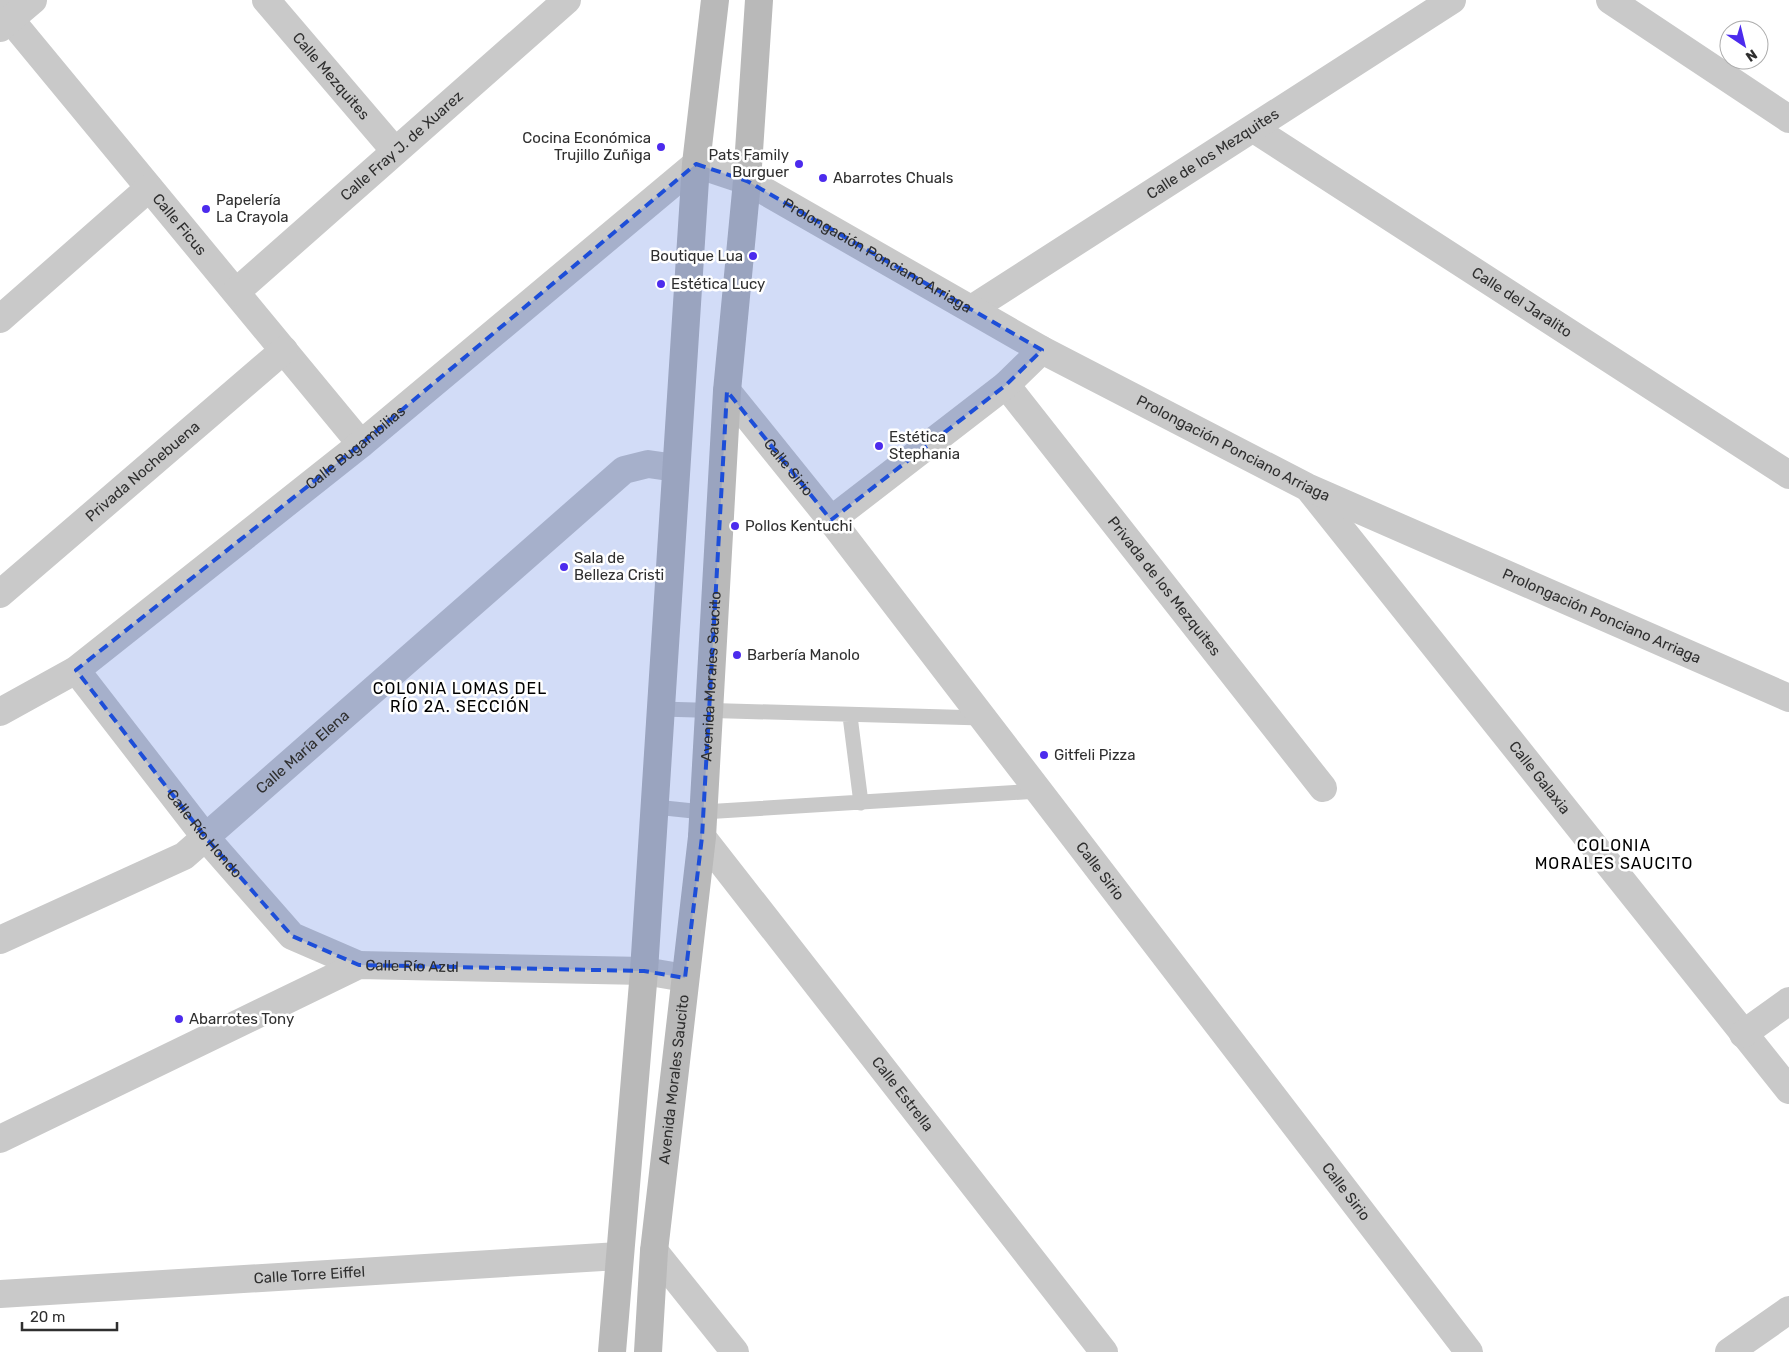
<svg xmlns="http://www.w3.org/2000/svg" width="1789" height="1352" viewBox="0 0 1789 1352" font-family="Rubik,sans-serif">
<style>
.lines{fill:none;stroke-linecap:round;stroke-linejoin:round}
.service{stroke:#c9c9c9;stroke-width:15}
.minor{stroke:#c9c9c9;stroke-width:28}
.tertiary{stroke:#c9c9c9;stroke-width:28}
.secondary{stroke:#b9b9b9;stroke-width:28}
.marked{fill:#1d4ed8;fill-opacity:0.2;stroke:#1d4ed8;stroke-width:4;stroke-dasharray:10 6;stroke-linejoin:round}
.poi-dot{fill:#4c2bed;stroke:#fff;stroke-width:2}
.labels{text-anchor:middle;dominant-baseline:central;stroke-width:5;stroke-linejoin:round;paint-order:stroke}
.street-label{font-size:15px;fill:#2f2f2f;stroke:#fff}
.poi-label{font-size:15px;fill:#2f2f2f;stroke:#fff;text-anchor:start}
.neighbourhood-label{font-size:16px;letter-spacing:1px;fill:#000;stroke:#fff}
</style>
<rect width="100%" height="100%" fill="#fff"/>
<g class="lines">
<!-- service -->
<path class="service" d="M661,709L982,718
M850,716L861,803
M655,807L703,812L1038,791"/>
<!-- minor -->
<g class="minor">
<path id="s1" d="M266,0L395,151"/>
<path d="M1610,0L1789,119"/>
<path id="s2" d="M0,7L361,444"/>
<path d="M0,28L33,0"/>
<path id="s3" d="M1254,129L1789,475"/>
<path id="s4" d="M236,292L567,0"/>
<path id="s5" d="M973,308L1452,0"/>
<path d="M0,319L149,188"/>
<path id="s6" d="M1006,385L1323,788"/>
<path id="s7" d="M727,391L831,520L1469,1352"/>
<path id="s8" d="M1310,490L1789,1090"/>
<path d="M831,520L1006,385L1042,350"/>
<path id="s9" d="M0,594L284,350"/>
<path id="s10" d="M76,670L206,838L292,936L359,965"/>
<path id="s11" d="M0,712L76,670L361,444L696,164L747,181L1042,350L1307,487L1789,698"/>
<path id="s12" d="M702,837L1104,1352"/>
<path id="s13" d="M0,940L184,856L624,470L648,464L676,468"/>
<path d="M1743,1034L1789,1001"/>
<path id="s14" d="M0,1139L359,965L644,971L685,978"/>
<path d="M654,1251L735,1352"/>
<path id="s15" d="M0,1294L619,1256"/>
</g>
<!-- tertiary -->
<path class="tertiary" d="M1729,1352L1789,1310"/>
<!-- secondary -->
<g class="secondary">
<path d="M612,1352L644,971L696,164L715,0"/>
<path id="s16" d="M648,1352L654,1251L702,837L727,391L747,181L759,0"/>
</g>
</g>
<!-- marked area -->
<path class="marked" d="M696,164L747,181L1042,350L1006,385L831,520L727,391L702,837L685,978L644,971L359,965L292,936L206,838L76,670L361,444Z"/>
<!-- markers -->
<g class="poi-dot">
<circle cx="661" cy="147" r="5"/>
<circle cx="799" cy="164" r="5"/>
<circle cx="823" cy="178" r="5"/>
<circle cx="206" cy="209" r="5"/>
<circle cx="753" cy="256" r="5"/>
<circle cx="661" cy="284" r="5"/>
<circle cx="879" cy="446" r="5"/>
<circle cx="735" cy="526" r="5"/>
<circle cx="564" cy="567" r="5"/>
<circle cx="737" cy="655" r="5"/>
<circle cx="1044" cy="755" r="5"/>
<circle cx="179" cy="1019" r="5"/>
</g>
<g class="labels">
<!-- street labels -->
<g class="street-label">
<text stroke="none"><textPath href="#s1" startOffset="100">Calle Mezquites</textPath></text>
<text stroke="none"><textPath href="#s4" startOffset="221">Calle Fray J. de Xuarez</textPath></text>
<text stroke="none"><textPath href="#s5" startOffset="285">Calle de los Mezquites</textPath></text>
<text stroke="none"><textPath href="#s2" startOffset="282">Calle Ficus</textPath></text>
<text stroke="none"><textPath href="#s11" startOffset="1091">Prolongación Ponciano Arriaga</textPath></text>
<text stroke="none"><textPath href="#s3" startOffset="319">Calle del Jaralito</textPath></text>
<text stroke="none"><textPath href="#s11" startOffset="444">Calle Bugambilias</textPath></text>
<text stroke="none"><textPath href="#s11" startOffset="1496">Prolongación Ponciano Arriaga</textPath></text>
<text stroke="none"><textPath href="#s7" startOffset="98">Calle Sirio</textPath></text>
<text stroke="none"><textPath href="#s9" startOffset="188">Privada Nochebuena</textPath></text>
<text stroke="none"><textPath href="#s6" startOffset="256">Privada de los Mezquites</textPath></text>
<text stroke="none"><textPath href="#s11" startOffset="1901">Prolongación Ponciano Arriaga</textPath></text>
<text stroke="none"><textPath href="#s16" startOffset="679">Avenida Morales Saucito</textPath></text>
<text stroke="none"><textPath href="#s13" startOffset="360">Calle María Elena</textPath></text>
<text stroke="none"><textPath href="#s8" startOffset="368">Calle Galaxia</textPath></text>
<text stroke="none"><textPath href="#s10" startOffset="208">Calle Río Hondo</textPath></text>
<text stroke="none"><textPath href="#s7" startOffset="608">Calle Sirio</textPath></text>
<text stroke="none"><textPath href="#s14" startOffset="452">Calle Río Azul</textPath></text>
<text stroke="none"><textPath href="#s16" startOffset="274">Avenida Morales Saucito</textPath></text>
<text stroke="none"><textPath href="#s12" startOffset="326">Calle Estrella</textPath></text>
<text stroke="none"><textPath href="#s7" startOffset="1012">Calle Sirio</textPath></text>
<text stroke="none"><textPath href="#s15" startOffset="310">Calle Torre Eiffel</textPath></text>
</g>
<!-- poi labels -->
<g class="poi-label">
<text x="651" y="138" text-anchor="end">Cocina Económica<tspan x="651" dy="17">Trujillo Zuñiga</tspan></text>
<text x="789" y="155" text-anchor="end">Pats Family<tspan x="789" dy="17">Burguer</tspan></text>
<text x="833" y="178">Abarrotes Chuals</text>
<text x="216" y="200">Papelería<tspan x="216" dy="17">La Crayola</tspan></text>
<text x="743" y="256" text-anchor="end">Boutique Lua</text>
<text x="671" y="284">Estética Lucy</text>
<text x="889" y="437">Estética<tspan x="889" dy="17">Stephania</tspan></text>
<text x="745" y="526">Pollos Kentuchi</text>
<text x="574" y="558">Sala de<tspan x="574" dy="17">Belleza Cristi</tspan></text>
<text x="747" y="655">Barbería Manolo</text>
<text x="1054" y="755">Gitfeli Pizza</text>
<text x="189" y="1019">Abarrotes Tony</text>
</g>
<!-- neighbourhood labels -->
<g class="neighbourhood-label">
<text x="460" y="688">COLONIA LOMAS DEL<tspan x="460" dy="18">RÍO 2A. SECCIÓN</tspan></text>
<text x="1614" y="845">COLONIA<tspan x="1614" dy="18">MORALES SAUCITO</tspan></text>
</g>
</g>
<!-- north arrow -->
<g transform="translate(1744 45) rotate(145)"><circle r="24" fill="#ffffff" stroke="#acacac"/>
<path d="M0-4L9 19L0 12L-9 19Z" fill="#4c2bed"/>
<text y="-8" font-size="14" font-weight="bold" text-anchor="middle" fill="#2f2f2f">N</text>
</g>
<!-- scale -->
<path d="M22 1322v8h95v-8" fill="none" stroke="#2f2f2f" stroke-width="2.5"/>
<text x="30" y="1322" font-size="15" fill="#2f2f2f" stroke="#ffffff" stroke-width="4" paint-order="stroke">20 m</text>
</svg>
